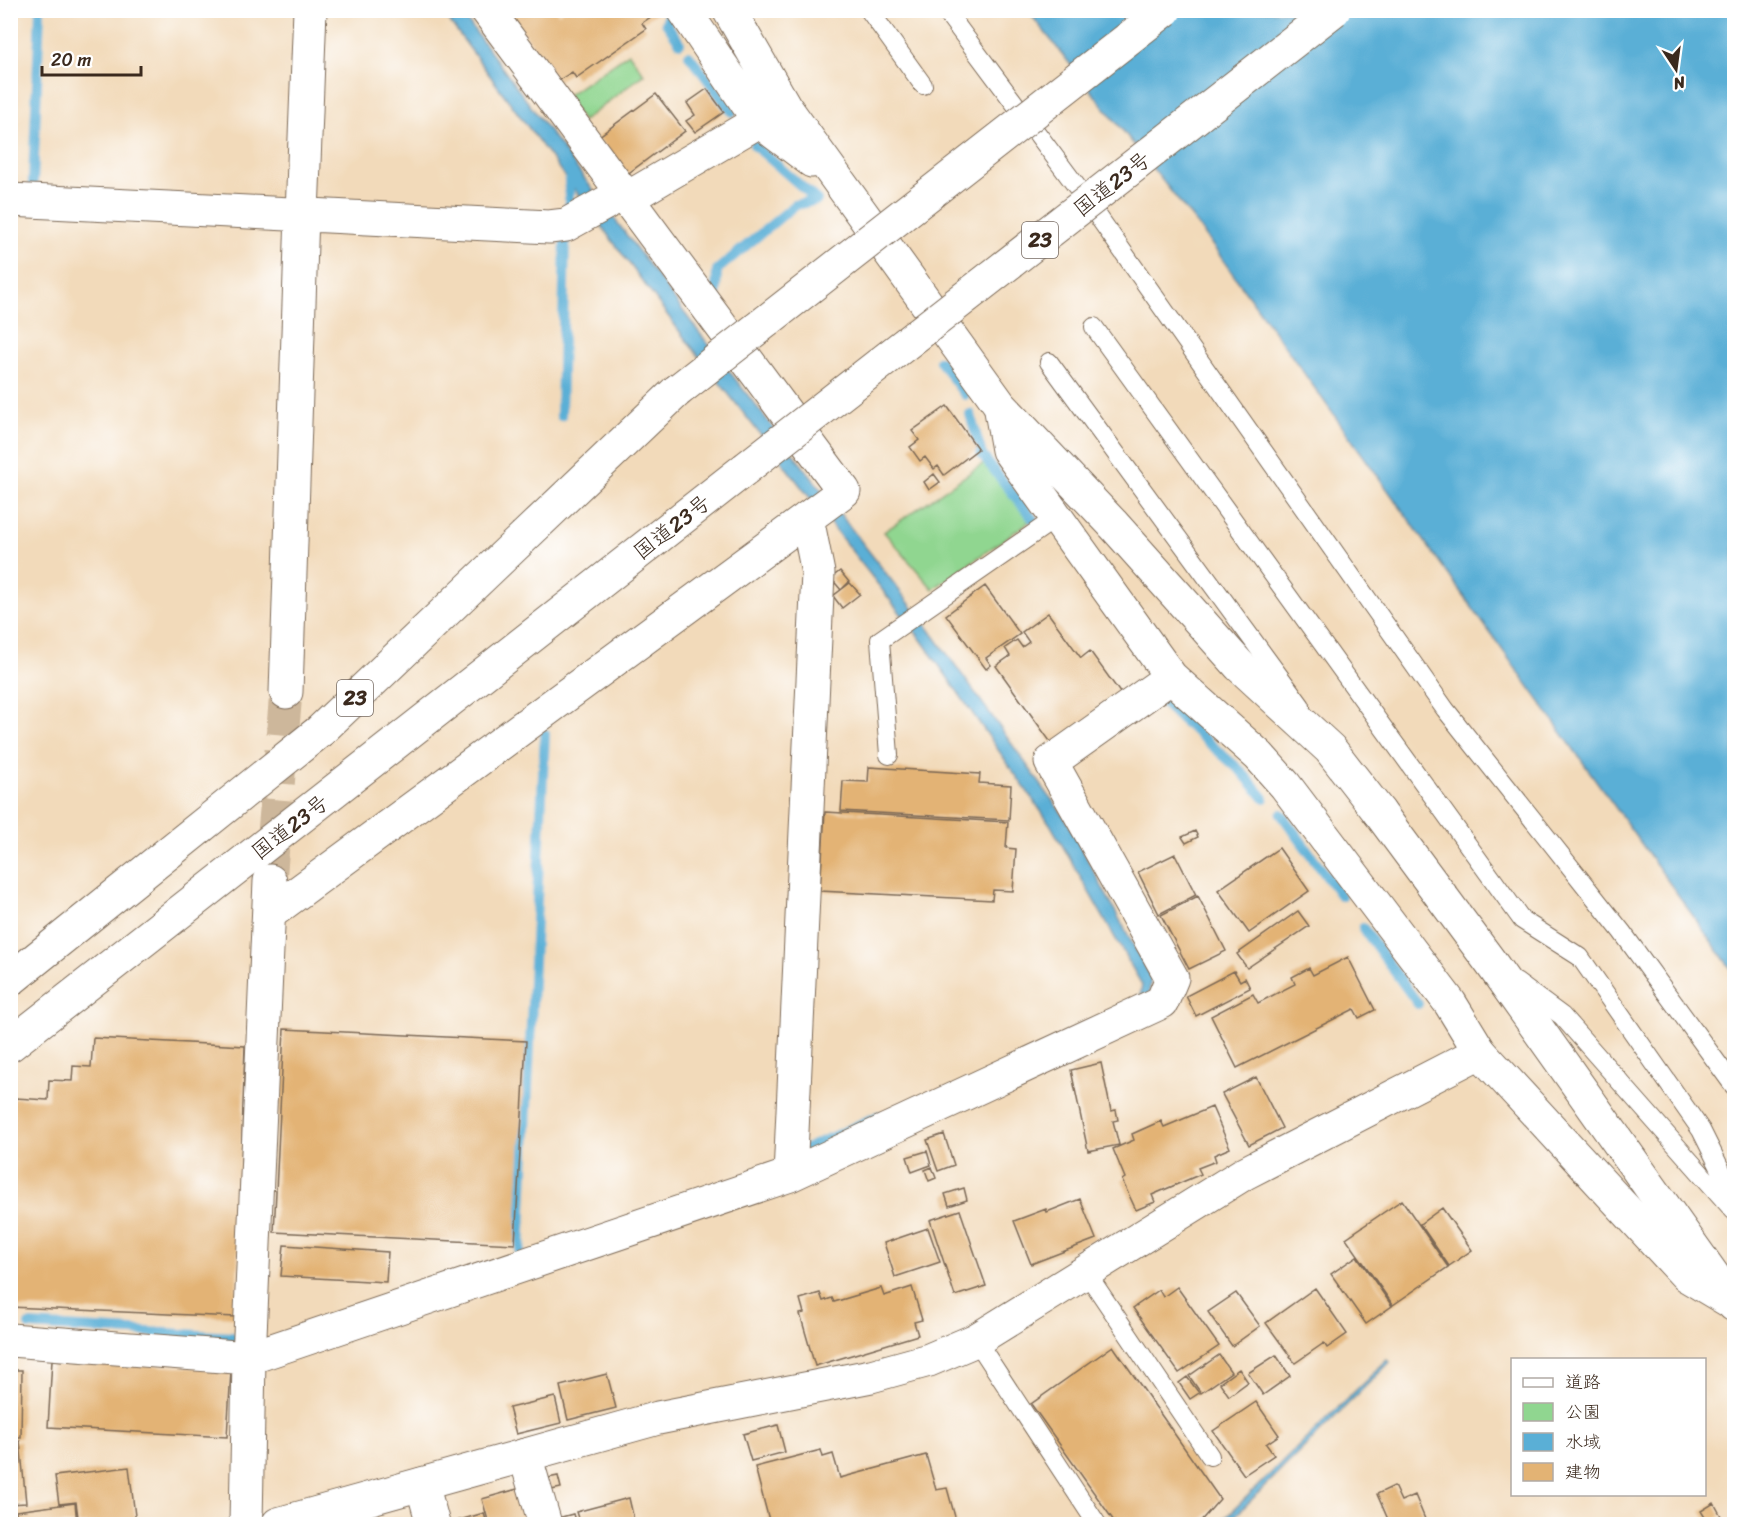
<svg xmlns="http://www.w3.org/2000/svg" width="1745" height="1535" viewBox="0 0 1745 1535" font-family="Sriracha,'Klee One',sans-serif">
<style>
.green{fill:#90d690;stroke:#668057;stroke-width:1.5}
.water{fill:#5aafd6;stroke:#4a6c7a;stroke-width:1.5}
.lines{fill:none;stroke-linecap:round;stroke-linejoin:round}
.stream{stroke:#5aafd6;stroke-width:10}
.building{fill:#e3b374}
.street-tunnel{stroke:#cdb79b;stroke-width:33;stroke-dasharray:33 16;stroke-linecap:butt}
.lane-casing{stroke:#7b6855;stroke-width:20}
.street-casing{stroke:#7b6855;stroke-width:35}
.secondary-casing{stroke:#7b6855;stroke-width:35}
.highway-casing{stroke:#7b6855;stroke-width:35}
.lane{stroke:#fff;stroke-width:18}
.street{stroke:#fff;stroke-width:33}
.secondary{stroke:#fff;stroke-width:33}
.highway{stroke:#fff;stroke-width:33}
.highway-bridge-casing{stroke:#7b6855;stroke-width:35;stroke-linecap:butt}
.highway-bridge{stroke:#fff;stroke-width:33}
.labels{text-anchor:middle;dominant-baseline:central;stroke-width:6;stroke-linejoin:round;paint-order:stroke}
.shield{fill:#fff;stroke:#766a62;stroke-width:1.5}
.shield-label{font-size:21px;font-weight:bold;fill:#3b2a1e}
.street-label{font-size:22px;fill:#3b2a1e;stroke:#fff}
</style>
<rect width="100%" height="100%" fill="#fff"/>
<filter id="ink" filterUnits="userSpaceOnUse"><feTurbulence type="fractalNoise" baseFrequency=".0167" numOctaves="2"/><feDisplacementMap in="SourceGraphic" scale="12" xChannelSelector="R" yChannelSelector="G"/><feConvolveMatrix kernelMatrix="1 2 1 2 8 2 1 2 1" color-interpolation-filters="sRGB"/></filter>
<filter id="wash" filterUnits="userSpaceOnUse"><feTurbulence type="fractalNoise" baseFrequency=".008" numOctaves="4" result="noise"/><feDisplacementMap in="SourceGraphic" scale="24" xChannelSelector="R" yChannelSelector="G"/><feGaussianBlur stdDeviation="1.35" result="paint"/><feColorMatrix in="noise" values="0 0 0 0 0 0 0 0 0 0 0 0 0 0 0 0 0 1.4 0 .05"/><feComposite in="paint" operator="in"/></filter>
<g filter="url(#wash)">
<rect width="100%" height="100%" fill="#f2daba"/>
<!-- green -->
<path class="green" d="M629,53L644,74L583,121L565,97Z
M987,461L1033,519L933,589L884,532Z"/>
<!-- water -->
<path class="water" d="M442,11H460L695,327L930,630L1065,818L1151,978L1149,994L1140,996L1142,985L1050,824L920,638L683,336Z
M1028,11H1734V973L1200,228Z
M1387,1360L1390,1362L1227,1524H1219Z"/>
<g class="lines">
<!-- stream -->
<path class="stream" d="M666,10L669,14L666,23L680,43
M689,55L732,112
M569,181V205
M33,182L40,10
M716,294L717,270L795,205L817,200L754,145
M940,361L965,395
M970,414L982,455L1033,519
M561,416L565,240
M1164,704L1241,771L1264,798
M1281,814L1341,896
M1363,928L1418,1004
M797,1153L878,1116
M520,1252L545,734
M29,1325L232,1337"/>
</g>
<g id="blocks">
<!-- building -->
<path class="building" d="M508,10H556L558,14L564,10H661L642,23L646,29L576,78L572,72L558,81Z
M707,89L724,112L695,132L686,121L695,115L687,103Z
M656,94L685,131L626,175L598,137Z
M947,406L978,449L944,475L938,466L934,469L925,457L920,461L910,447L919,440L912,431Z
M934,474L940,482L929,490L924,482Z
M840,571L849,582L841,590L831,578Z
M850,583L860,594L842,608L833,596Z
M985,586L1020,634L986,658L991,665L986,669L946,615Z
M1048,613L1081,658L1090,651L1121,694L1052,744L996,666L1010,656L1005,648L1017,640L1022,647L1029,642L1022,632Z
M869,767L980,774L979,783L1011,785L1009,820L841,811L843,781L868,782Z
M825,812L1008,822L1006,848L1016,849L1013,891L993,890L992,900L820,891Z
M1195,831L1198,837L1186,843L1182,837Z
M1279,848L1309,891L1249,933L1218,890Z
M1175,854L1196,895L1159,914L1138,872Z
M1198,896L1226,951L1189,969L1161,915Z
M1298,911L1309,926L1247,968L1237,954Z
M1348,957L1375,1010L1359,1018L1354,1009L1237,1068L1211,1016L1253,994L1258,1003L1295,984L1292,977L1309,968L1313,975Z
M1234,971L1240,981L1245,978L1250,988L1196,1016L1186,996Z
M284,1029L526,1041L515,1244L274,1232Z
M93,1038L245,1046L236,1317L10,1307V1100L15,1098L48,1100L49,1080L72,1081L73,1066L91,1067Z
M1101,1063L1111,1111L1116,1110L1118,1120L1113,1121L1119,1145L1088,1151L1071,1070Z
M1256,1077L1282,1128L1249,1145L1222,1094Z
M1212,1107L1230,1148L1214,1155L1216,1161L1198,1168L1201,1174L1152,1195L1155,1202L1136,1210L1122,1180L1125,1178L1113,1149L1134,1140L1132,1134L1161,1121L1164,1127Z
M944,1134L954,1165L938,1171L927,1140Z
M927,1151L931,1165L912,1172L907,1157Z
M932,1167L936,1178L929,1181L925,1170Z
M964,1188L967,1200L949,1206L945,1194Z
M1080,1199L1096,1239L1031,1264L1014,1221L1046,1209L1047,1212Z
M1402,1200L1448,1267L1393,1305L1346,1238Z
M1442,1208L1472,1250L1449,1266L1420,1224Z
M960,1210L986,1286L955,1296L930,1220Z
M928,1228L940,1262L895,1277L884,1243Z
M284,1245L388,1252L386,1282L281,1276Z
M1357,1256L1392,1306L1366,1324L1331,1274Z
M912,1287L922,1320L914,1322L918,1335L815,1366L800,1314L804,1313L800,1299L820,1293L823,1301L832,1298L834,1302L881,1288L884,1296Z
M1177,1287L1219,1346L1179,1373L1133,1308L1159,1290L1163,1297Z
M1315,1288L1347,1334L1327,1348L1324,1343L1295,1363L1266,1323Z
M1236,1293L1260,1326L1232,1346L1208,1312Z
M1113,1346L1220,1499L1198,1524H1116L1031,1404Z
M1219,1355L1231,1372L1201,1393L1189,1376Z
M1276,1355L1290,1376L1263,1395L1248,1373Z
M10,1358H13V1370H22L21,1438H10Z
M52,1360L231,1370L227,1437L48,1427Z
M1239,1369L1248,1382L1229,1396L1220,1383Z
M607,1374L616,1408L568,1420L560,1386Z
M1187,1377L1199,1393L1190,1399L1179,1383Z
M555,1397L561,1423L516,1434L509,1408Z
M1256,1402L1279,1435L1266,1444L1274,1455L1244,1475L1213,1431Z
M778,1425L785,1452L751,1461L743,1434Z
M20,1441L26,1503L10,1504V1442Z
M821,1450L823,1457L833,1454L840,1478L926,1455L936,1490L947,1488L957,1524H770L755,1467Z
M129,1467L136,1524H79L76,1502L59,1504L55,1476Z
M558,1476L561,1488L551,1490L548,1478Z
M1394,1486L1401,1501L1415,1495L1427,1524H1390L1377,1494Z
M521,1488L531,1524H489L482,1499Z
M629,1498L635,1524H580L576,1512Z
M75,1503L77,1524H18L16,1511Z
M1714,1503L1721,1516L1709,1524L1701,1511Z
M484,1513L487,1524H446Z
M573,1514L576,1524H556L554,1519Z
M399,1517L401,1524H376V1523Z"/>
</g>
</g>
<g filter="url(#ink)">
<use href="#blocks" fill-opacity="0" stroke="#7b6855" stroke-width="1.5"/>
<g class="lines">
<!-- street-tunnel -->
<path class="street-tunnel" d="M270,881L286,692"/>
<defs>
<path id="lane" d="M869,10L923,85
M945,10L1083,195L1445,709L1622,932L1734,1086
M1094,327L1522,920L1580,957L1701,1130L1734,1196
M1049,362L1301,706
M889,755L880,640L1056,518
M1516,982L1562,1016L1734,1211
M1086,1272L1210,1456
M976,1340L1097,1524"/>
<path id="street" d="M684,10L759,121L812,161
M729,10L785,107L1000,405L1112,523L1240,666L1330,749L1379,812
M626,199L759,121
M10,200L549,227L566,225L622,194
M1000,405L1008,450L1171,677L1259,756L1285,785L1450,1003L1480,1052L1686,1275L1733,1303
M286,692L302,214L310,10
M269,914L844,491L487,10
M790,1175L818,573L807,518
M10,1340L249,1358L790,1175L1162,1002L1172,978L1051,762L1171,677
M525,1455L545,1524
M422,1484L433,1524
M246,1524L249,1358L270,881"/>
<path id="secondary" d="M1379,812L1491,963L1734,1305
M278,1524L658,1418L871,1376L929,1360L976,1340L1245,1173L1480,1052"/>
<path id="highway" d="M10,980L320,731L677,391
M10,1045L745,469"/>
</defs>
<!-- lane casing -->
<use href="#lane" class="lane-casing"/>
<!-- street casing -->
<use href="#street" class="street-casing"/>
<!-- secondary casing -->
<use href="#secondary" class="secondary-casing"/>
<!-- highway casing -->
<use href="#highway" class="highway-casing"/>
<!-- lane -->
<use href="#lane" class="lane"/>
<!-- street -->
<use href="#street" class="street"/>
<!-- secondary -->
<use href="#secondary" class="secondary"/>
<!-- highway -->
<use href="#highway" class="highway"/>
<defs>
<path id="highway-bridge" d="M677,391L1165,10
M745,469L1334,10"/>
</defs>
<!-- highway-bridge casing -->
<use href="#highway-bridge" class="highway-bridge-casing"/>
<!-- highway-bridge -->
<use href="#highway-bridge" class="highway-bridge"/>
</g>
</g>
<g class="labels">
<!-- shield labels -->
<g class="shield">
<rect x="1022" y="222" width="36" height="36" rx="4.5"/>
<rect x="337" y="680" width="36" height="36" rx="4.5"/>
</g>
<g class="shield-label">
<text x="1040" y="240">23</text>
<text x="355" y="698">23</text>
</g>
<!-- street labels -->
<g class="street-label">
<text transform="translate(1112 184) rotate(-38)">国道23号</text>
<text transform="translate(672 527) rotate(-38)">国道23号</text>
<text transform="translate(290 827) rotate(-38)">国道23号</text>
</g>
</g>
<!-- margin -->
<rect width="1745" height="1535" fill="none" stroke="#fff" stroke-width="36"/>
<!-- legend -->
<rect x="1511" y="1358" width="195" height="138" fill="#ffffff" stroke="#b1aaa5" stroke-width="1.5"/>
<rect x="1523" y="1378" width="30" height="9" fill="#ffffff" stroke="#b1aaa5" stroke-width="1.5"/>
<text x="1565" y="1388" font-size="18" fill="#3b2a1e">道路</text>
<rect x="1523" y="1403" width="30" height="18" fill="#90d690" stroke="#b1aaa5" stroke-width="1.5"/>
<text x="1565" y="1418" font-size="18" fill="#3b2a1e">公園</text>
<rect x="1523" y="1433" width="30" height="18" fill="#5aafd6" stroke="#b1aaa5" stroke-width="1.5"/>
<text x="1565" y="1448" font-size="18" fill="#3b2a1e">水域</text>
<rect x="1523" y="1463" width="30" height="18" fill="#e3b374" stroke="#b1aaa5" stroke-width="1.5"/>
<text x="1565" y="1478" font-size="18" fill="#3b2a1e">建物</text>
<!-- north arrow -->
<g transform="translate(1676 69) rotate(167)" stroke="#ffffff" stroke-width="4.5" paint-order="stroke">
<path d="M0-4.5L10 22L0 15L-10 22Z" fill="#3b2a1e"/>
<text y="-9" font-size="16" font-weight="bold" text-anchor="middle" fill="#3b2a1e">N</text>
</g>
<!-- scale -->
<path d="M42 66v9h99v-9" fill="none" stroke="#3b2a1e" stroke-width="3"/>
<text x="51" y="66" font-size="18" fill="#3b2a1e" stroke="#ffffff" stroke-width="4.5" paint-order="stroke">20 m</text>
</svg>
